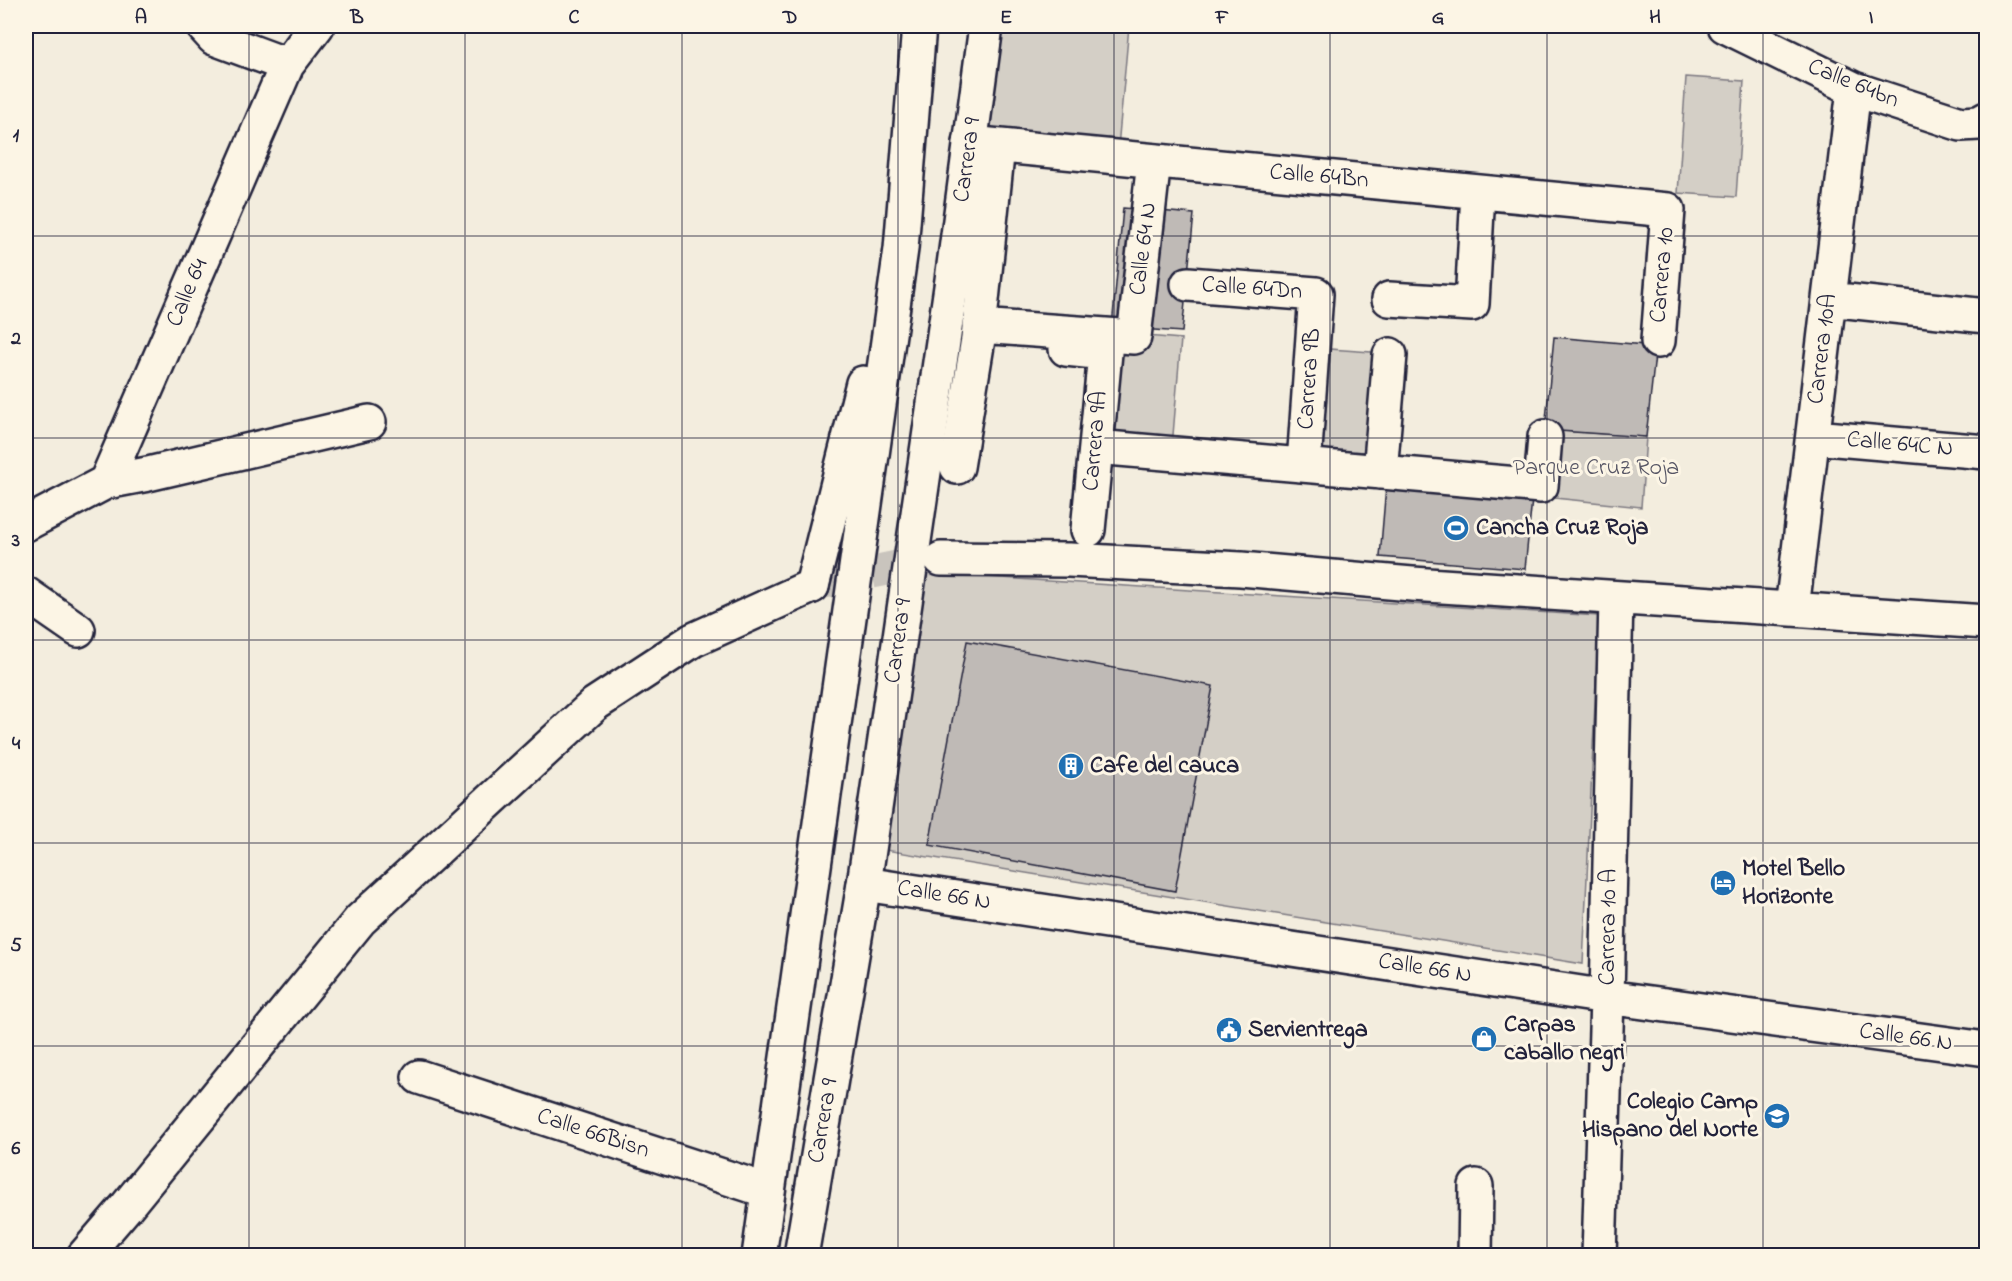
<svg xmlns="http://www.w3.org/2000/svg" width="2012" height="1281" viewBox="0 0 2012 1281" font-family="'Indie Flower',sans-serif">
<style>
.green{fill:#d4cfc6;stroke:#7b7880;stroke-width:1.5}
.building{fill:#bfbab6;stroke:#22223b;stroke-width:1.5}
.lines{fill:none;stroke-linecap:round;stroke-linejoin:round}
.street-tunnel{stroke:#c9c4bd;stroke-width:33;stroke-dasharray:33 16;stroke-linecap:butt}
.street-casing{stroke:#22223b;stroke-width:38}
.secondary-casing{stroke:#22223b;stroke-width:38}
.primary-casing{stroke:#22223b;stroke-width:38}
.street{stroke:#fcf5e5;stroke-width:33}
.secondary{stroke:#fcf5e5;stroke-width:33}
.primary{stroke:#fcf5e5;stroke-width:33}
.grid{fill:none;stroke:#22223b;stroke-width:1.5;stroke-opacity:0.55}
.labels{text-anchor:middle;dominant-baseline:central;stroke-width:6;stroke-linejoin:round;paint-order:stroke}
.street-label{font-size:24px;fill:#22223b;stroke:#fcf5e5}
.park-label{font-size:24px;fill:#575665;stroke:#fcf5e5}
.poi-label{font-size:24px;font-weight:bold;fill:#22223b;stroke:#fcf5e5;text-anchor:start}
.neatline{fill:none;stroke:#22223b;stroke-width:2}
.grid-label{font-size:20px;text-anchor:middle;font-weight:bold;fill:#22223b}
</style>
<rect width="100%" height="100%" fill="#f3edde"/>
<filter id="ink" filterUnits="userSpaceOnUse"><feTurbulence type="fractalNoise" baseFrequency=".0167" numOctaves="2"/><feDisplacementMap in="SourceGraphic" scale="12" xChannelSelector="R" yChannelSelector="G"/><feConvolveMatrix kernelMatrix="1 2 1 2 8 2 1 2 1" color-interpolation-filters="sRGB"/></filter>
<g filter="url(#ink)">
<!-- green -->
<path class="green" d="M996,26H1129L1118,147L980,137Z
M1686,77L1744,81L1736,197L1678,193Z
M1112,333L1181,339L1172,447L1102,441Z
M1316,348L1385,353L1377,468L1308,461Z
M1550,430L1646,437L1641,507L1545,497Z
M923,573L1599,616L1583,964L879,849Z"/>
<!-- building -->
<path class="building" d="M1123,208L1194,214L1182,332L1112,327Z
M1554,337L1656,346L1646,437L1545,430Z
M1386,486L1532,499L1525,569L1380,557Z
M967,641L1213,686L1175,891L929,845Z"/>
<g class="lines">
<!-- street-tunnel -->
<path class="street-tunnel" d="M824,582L936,559"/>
<defs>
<path id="street" d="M203,26L214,38L287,65
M1725,26L1854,89L1961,124L1979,123L1986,119
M970,143L1668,210L1658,341
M1188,284L1316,294L1304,464
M1389,299L1472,304L1478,192
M1829,299L1986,316
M979,326L1134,337L1154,161
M1066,349L1105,353L1088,530
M1813,437L1986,452
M1096,447L1541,486L1545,437
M957,467L978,339L998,146
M1380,472L1390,355
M106,482L148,474L369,422
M26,524L106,482L287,65L317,26
M941,559L1069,560L1241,569L1412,584L1986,622
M26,594L78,630
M1792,609L1854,89
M864,884L1607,997L1986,1049
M419,1077L768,1191
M1475,1256L1476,1186
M1599,1256L1607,997L1616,598"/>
<path id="secondary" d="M84,1256L127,1206L360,920L595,704L693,640L812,586"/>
<path id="primary" d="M812,586L863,383
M759,1256L901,249L919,26
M801,1256L864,884L952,280L986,26"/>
</defs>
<!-- street casing -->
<use href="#street" class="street-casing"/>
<!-- secondary casing -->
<use href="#secondary" class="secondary-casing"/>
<!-- primary casing -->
<use href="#primary" class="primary-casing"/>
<!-- street -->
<use href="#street" class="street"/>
<!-- secondary -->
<use href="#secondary" class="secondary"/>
<!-- primary -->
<use href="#primary" class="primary"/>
</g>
</g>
<!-- grid -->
<path class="grid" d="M249,26V1256M465,26V1256M682,26V1256M898,26V1256M1114,26V1256M1330,26V1256M1547,26V1256M1763,26V1256M26,236H1986M26,438H1986M26,640H1986M26,843H1986M26,1046H1986"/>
<!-- icons -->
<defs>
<symbol id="stadium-disc" viewBox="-11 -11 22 22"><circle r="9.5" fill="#1f6fb2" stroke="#fcf5e5"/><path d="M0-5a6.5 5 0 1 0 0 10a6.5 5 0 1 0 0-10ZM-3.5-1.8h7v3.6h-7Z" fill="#fff"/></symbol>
<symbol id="building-disc" viewBox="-11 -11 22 22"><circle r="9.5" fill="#1f6fb2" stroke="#fcf5e5"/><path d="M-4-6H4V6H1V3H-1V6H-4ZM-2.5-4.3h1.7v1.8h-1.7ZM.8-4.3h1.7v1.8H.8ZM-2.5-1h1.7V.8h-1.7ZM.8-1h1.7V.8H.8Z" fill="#fff"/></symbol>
<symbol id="hotel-disc" viewBox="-11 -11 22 22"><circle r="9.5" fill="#1f6fb2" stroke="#fcf5e5"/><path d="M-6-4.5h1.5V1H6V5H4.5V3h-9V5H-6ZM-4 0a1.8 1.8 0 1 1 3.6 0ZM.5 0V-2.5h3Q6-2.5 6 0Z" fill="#fff"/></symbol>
<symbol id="civic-disc" viewBox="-11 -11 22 22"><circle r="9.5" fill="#1f6fb2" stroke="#fcf5e5"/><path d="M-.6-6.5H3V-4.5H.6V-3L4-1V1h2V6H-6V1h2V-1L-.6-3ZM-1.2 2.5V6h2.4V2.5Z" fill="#fff"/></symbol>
<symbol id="shop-disc" viewBox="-11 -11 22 22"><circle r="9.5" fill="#1f6fb2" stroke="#fcf5e5"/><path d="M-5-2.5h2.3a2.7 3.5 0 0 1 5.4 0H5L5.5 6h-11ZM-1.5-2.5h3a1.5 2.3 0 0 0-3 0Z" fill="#fff"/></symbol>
<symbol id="school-disc" viewBox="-11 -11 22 22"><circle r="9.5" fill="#1f6fb2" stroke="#fcf5e5"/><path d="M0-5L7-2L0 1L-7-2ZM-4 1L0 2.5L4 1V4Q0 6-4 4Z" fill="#fff"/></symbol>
</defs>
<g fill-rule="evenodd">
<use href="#stadium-disc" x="1441" y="513" width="30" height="30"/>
<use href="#building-disc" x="1056" y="751" width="30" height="30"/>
<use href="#hotel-disc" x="1708" y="868" width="30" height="30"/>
<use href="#civic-disc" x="1214" y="1015" width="30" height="30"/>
<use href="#shop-disc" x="1469" y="1024" width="30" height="30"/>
<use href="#school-disc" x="1762" y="1101" width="30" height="30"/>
</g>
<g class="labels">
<!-- street labels -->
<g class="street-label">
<text transform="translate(1853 84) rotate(22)">Calle 64bn</text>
<text transform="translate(968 160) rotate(-82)">Carrera 9</text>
<text transform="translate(1319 177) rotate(5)">Calle 64Bn</text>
<text transform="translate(1144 249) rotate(-83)">Calle 64 N</text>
<text transform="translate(1663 275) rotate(-85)">Carrera 10</text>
<text transform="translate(1252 289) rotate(4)">Calle 64Dn</text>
<text transform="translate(188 293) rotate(-67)">Calle 64</text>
<text transform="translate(1823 349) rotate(-83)">Carrera 10A</text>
<text transform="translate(1310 379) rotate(-86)">Carrera 9B</text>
<text transform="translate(1096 441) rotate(-85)">Carrera 9A</text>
<text transform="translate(1900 445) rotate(5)">Calle 64C N</text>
<text transform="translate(899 641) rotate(-82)">Carrera 9</text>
<text transform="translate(944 896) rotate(9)">Calle 66 N</text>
<text transform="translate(1609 927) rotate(-89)">Carrera 10 A</text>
<text transform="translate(1425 969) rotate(9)">Calle 66 N</text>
<text transform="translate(1906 1038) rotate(8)">Calle 66 N</text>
<text transform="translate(824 1121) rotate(-80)">Carrera 9</text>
<text transform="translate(593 1134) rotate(18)">Calle 66Bisn</text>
</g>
<!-- park labels -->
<g class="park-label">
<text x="1596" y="468">Parque Cruz Roja</text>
</g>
<!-- poi labels -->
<g class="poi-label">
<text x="1476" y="528">Cancha Cruz Roja</text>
<text x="1090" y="766">Cafe del cauca</text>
<text x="1742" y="869">Motel Bello<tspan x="1742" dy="28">Horizonte</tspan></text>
<text x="1504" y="1025">Carpas<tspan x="1504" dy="28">caballo negri</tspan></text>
<text x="1248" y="1030">Servientrega</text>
<text x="1758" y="1102" text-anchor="end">Colegio Camp<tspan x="1758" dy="28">Hispano del Norte</tspan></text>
</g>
</g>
<!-- margin -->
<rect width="2012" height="1281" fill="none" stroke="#fcf5e5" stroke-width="66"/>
<rect x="33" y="33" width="1946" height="1215" class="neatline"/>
<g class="grid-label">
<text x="141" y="23">A</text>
<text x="357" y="23">B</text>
<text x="574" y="23">C</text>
<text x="790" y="23">D</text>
<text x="1006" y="23">E</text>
<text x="1222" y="23">F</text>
<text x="1438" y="23">G</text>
<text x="1655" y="23">H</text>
<text x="1871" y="23">I</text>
<text x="16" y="141">1</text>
<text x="16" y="344">2</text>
<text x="16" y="546">3</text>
<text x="16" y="749">4</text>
<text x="16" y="951">5</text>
<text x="16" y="1154">6</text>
</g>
</svg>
